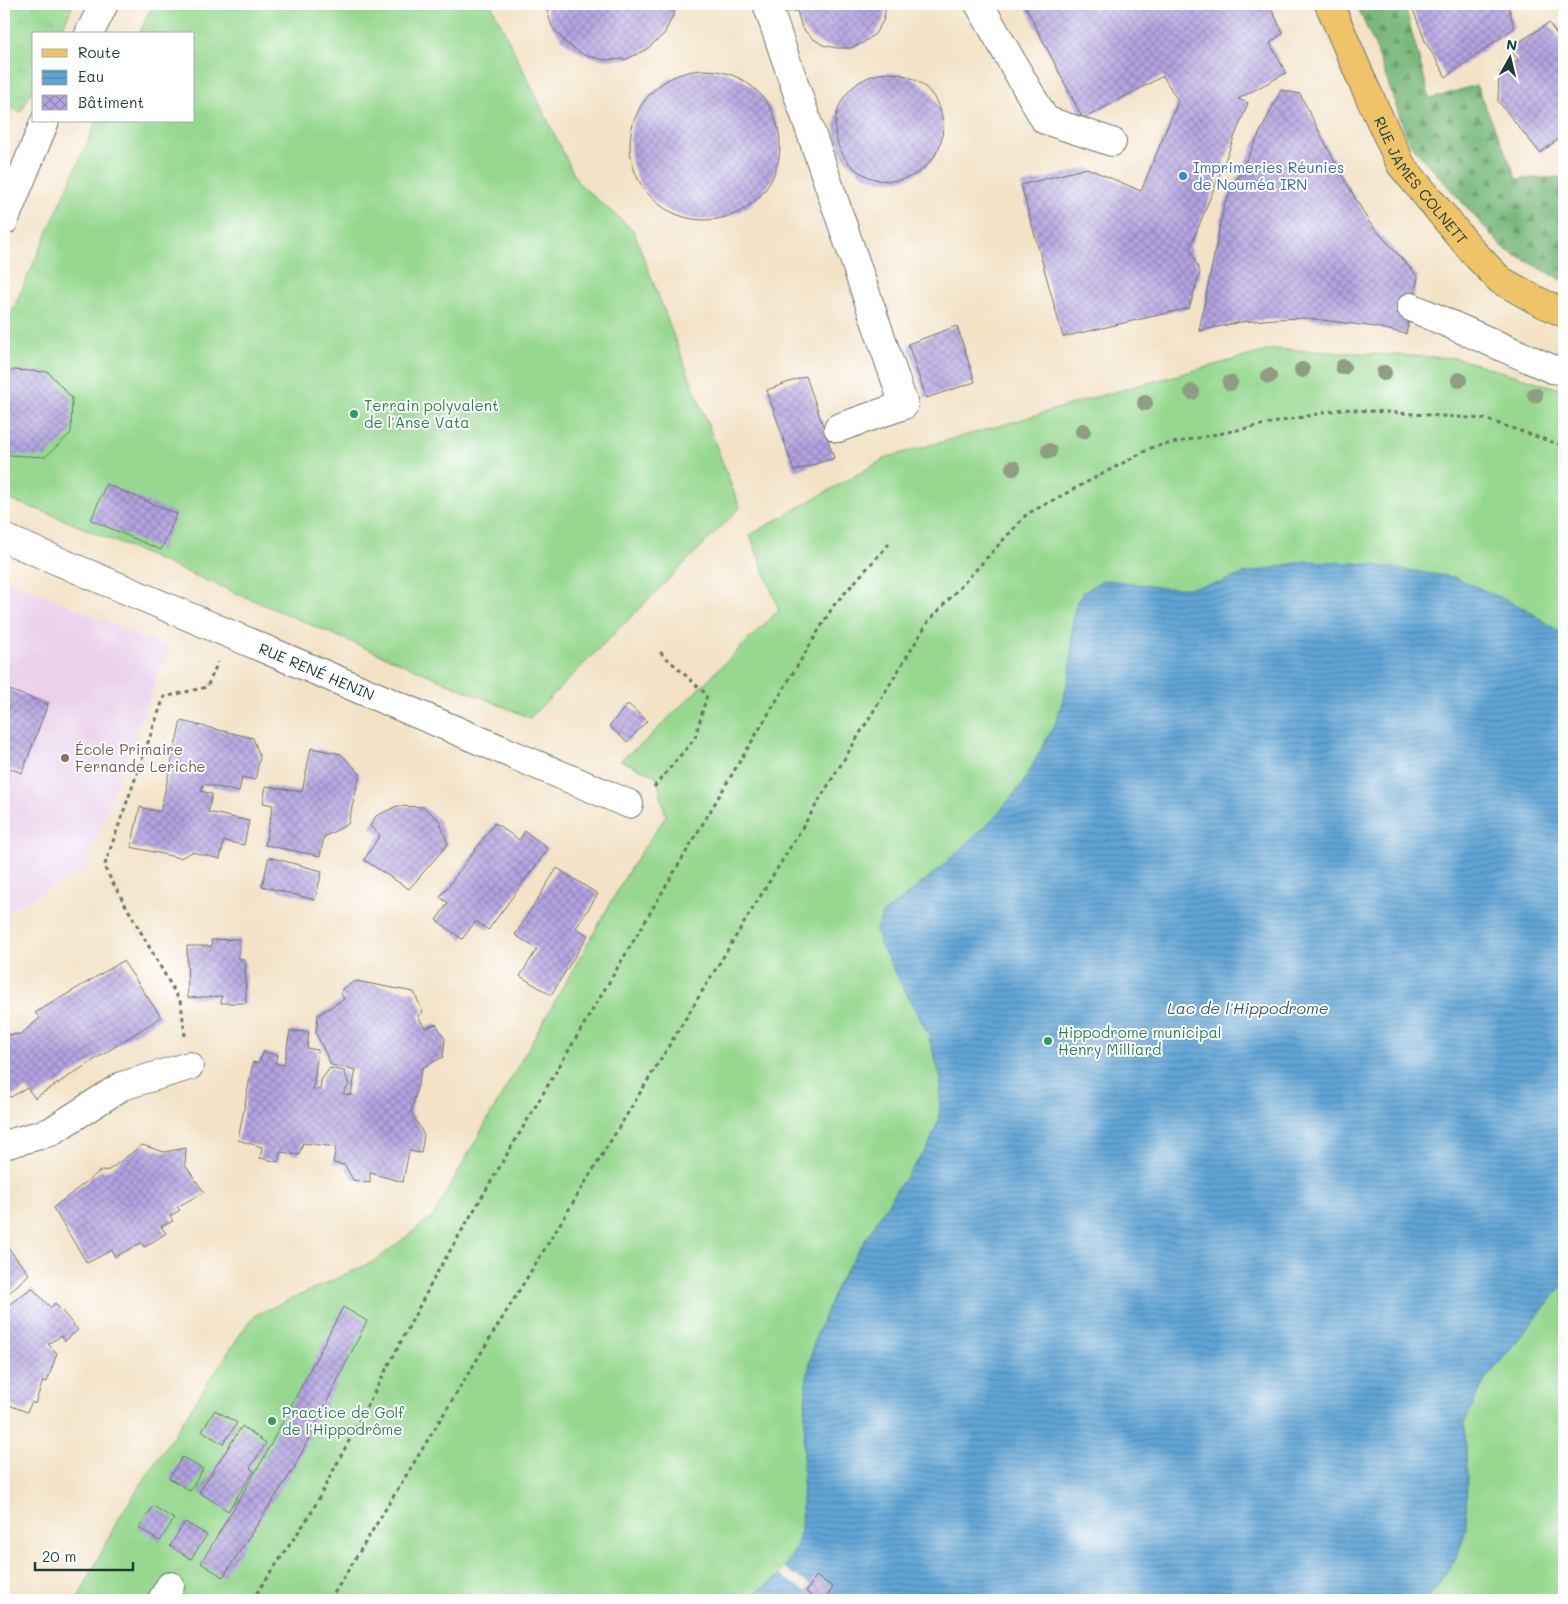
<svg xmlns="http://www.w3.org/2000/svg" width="1568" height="1604" viewBox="0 0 1568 1604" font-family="Mali,sans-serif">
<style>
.built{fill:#ebd1ec}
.grass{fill:url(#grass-tufts);stroke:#5a8a62}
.forest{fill:url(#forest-firs);stroke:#4c7a57}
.pitch{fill:#96d88f;stroke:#5a8a62}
.water{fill:url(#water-rules);stroke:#407084}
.pier{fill:#f3e2c6}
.building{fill:url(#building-cross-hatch)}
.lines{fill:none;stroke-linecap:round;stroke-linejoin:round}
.minor-casing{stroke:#697767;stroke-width:30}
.major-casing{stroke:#697767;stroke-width:30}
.path{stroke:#697767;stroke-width:3;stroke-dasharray:4 4;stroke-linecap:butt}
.minor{stroke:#fff;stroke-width:28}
.major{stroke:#efc469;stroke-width:28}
.tree{fill:#8f9d82}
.shop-dot{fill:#3f7fe0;stroke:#fff;stroke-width:2}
.leisure-dot{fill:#2e9e5b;stroke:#fff;stroke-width:2}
.education-dot{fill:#8d6e63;stroke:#fff;stroke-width:2}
.labels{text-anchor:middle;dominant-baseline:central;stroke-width:4;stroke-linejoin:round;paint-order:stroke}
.shop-label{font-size:15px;fill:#366cbe;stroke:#fff;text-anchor:start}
.street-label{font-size:15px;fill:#1f3d34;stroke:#fff}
.leisure-label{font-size:15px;fill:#27864d;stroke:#fff;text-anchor:start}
.education-label{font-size:15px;fill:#785e54;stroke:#fff;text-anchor:start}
.water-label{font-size:16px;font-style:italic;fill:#36616c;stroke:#fff}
</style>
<defs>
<pattern id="grass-tufts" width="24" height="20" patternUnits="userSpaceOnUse" patternTransform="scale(1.25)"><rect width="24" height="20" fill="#96d88f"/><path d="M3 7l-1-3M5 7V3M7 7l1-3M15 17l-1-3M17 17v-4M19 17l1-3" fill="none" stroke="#81ba7c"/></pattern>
<pattern id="forest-firs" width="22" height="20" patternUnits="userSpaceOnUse" patternTransform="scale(1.25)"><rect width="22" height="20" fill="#78b87a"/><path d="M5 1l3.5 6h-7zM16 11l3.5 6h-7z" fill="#629765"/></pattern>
<pattern id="water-rules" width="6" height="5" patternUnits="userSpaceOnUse" patternTransform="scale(1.25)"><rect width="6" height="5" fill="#60a4d5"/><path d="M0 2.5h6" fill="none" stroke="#4f87ae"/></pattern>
<pattern id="building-cross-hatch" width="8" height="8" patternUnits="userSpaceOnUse" patternTransform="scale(1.25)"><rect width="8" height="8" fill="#b3a3e1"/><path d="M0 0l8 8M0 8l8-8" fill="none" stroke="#9186b7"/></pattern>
</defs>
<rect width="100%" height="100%" fill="#fff"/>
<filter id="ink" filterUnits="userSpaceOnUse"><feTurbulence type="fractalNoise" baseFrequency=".02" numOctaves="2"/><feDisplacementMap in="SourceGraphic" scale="10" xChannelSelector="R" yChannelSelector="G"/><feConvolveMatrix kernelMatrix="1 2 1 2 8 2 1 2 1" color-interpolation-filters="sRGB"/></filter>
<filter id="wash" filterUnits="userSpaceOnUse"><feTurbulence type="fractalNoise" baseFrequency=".0096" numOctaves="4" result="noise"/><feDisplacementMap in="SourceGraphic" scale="20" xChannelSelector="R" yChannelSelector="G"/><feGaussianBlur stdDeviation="1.12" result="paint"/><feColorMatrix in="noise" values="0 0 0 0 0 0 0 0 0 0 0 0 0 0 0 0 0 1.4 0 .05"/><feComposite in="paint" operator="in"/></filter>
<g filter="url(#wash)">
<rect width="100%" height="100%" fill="#f3e2c6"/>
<!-- built -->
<path class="built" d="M4,578L168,648L85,869L4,913Z"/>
<!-- grass -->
<path class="grass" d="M4,4H74L59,34H34V85L21,112L4,105Z"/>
<!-- forest -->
<path class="forest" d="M1356,4H1404L1430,99L1476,85L1517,179L1560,177L1564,196V281L1504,249L1409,143L1375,46Z"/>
<!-- pitch -->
<path class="pitch" d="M153,4H491L578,183L633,230L740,508L530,718L48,513L4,498V330L97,121H194V34H139Z
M1274,349L1456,358L1564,390V1600H77L120,1516L245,1327L256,1315L375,1261L433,1216L631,867L666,816L656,776L620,760L642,744L779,610L750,535L888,457L1013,422L1092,398Z"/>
<!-- water -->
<path class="water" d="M1305,561L1359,563L1454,577L1526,609L1564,635V1285L1557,1292L1485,1380L1465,1422L1467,1476L1466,1529L1458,1555L1427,1600H746L780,1575L795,1550L801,1530L806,1383L814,1341L838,1283L897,1189L928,1147L939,1119L941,1079L927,1032L880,944L876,929L883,914L939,869L994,818L1023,783L1057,720L1070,674L1073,616L1077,602L1084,592L1101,581L1110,580L1164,588H1188L1219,583L1243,574Z"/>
<!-- pier -->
<path class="pier" d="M784,1568L810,1585L816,1576L833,1587L825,1600H819L780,1575Z"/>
<g id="blocks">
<!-- building -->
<path class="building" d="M545,4H675L674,14L664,34L647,49L627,59L605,60L584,55L566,43L552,27Z
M785,4H886V7L883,21L875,34L863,43L851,48H837L823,45L812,38L802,28L797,11L786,12Z
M1024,4H1269L1283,33L1270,43L1286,73L1238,99L1248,103L1190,248L1200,273L1189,308L1063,337L1021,185L1087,168L1141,191L1178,101L1163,76L1083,119Z
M1411,4H1508L1514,28L1446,77L1425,41Z
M1549,23L1564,45V135L1540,153L1498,101L1499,72L1518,60L1510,48Z
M630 145a75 75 0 1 1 150 0a75 75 0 1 1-150 0Z
M835 127a54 54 0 1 1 108 0a54 54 0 1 1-108 0Z
M1281,90L1300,94L1339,170L1369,222L1418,277L1406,334L1376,327L1307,318L1275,319L1241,322L1199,331L1224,205Z
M957,326L975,382L926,398L908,344Z
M13,370L48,372L72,398L71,433L45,457L10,455L4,449V379Z
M806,376L834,458L794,471L767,390Z
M106,484L177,514L161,550L91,520Z
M4,688L48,704L22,773L4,766Z
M628,704L647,721L627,742L609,726Z
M181,721L253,738L260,757L255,780L242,777L239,792L203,784L201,791L212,794L208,812L249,821L244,845L224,841L220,859L192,852L180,858L131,847L140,807L160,812Z
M311,748L341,754L360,774L348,824L324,837L320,856L265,845L273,805L263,803L266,786L302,792Z
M397,806L424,807L439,820L448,844L409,889L364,860L380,835L370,826L376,816Z
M495,823L519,840L525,831L548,849L488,930L476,921L462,939L436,920L448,903L440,897Z
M269,857L322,871L315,900L262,886Z
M557,868L598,894L576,928L588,935L551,995L520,976L537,949L515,935Z
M240,939L238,958L245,960L246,1003H221L222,996L188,998L187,946H212L211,940Z
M123,961L161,1017L35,1098L27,1088L11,1097L4,1096V1035L21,1034L40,1018L35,1013Z
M356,981L414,992L423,1012L418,1016L425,1028L436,1024L445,1039L443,1057L422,1068L411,1112L424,1135L421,1153L409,1151L403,1182L370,1173V1183L353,1180L345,1165L333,1163L336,1147L303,1143L299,1155L281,1152L278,1162L260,1158L262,1147L238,1140L253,1062L258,1063L264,1052L278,1055L275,1063L284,1065L290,1031L309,1032L307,1048L318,1050L313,1089L320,1090L321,1080L330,1068L344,1071L349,1084L343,1094L351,1095L356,1070L331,1065L316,1033L318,1015L344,999L341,994L342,989Z
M142,1145L164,1152L186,1148L185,1165L204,1192L177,1207L180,1210L170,1216L173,1221L161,1227L166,1233L145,1247L141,1243L115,1257L112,1250L87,1263L53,1208L100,1171L109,1170Z
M4,1243L29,1274L6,1296L4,1294Z
M32,1288L51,1308L55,1303L78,1330L65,1341L61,1336L48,1344L57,1353L47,1382L43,1381L35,1404L32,1402L27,1412L4,1403V1308Z
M343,1307L367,1321L294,1468L223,1577L201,1563L262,1461Z
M215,1410L237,1423L223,1444L202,1431Z
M242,1426L266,1443L250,1468L254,1471L228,1511L199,1492Z
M182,1457L203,1469L190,1491L169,1478Z
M153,1506L174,1519L160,1541L139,1528Z
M185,1522L207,1535L191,1559L170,1546Z
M816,1576L833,1587L825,1600H819L806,1592Z"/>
</g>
</g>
<g filter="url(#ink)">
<use href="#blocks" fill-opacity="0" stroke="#697767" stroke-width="1"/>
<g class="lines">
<defs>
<g id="minor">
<path d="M767,4L904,405L838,428"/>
<path d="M979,4L1045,120L1112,142"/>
<path d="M89,34L104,4"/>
<path d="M4,221L45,121"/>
<path d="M1411,307L1552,369L1564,371"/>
<path id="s1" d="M4,538L629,804"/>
<path d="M4,1145L50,1132L122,1086L189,1066"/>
<path d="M162,1600L170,1586"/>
</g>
<g id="major">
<path id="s2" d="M1329,4L1364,85L1401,165L1474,253L1500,280L1536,300L1564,313"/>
</g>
</defs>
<!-- minor casing -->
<use href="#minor" class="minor-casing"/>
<!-- major casing -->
<use href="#major" class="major-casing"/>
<!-- path -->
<path class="path" d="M654,787L695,738L707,695L659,651
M185,1036L181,1003L104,867L164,697L207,687L218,662
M252,1600L310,1515L438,1271L734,771L834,605L889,544
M330,1600L928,622L1027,514L1153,447L1342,409L1485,419L1564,446"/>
<!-- minor -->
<use href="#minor" class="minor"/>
<!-- major -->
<use href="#major" class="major"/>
</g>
<!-- trees -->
<g class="tree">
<circle cx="1343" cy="367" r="8"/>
<circle cx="1302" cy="370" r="8"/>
<circle cx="1384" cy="373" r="8"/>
<circle cx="1269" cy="376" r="8"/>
<circle cx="1459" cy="380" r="8"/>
<circle cx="1230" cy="383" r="8"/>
<circle cx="1192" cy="392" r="8"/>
<circle cx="1535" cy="395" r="8"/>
<circle cx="1145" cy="403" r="8"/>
<circle cx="1083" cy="431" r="8"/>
<circle cx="1049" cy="451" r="8"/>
<circle cx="1013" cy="468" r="8"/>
</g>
</g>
<!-- markers -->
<circle class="shop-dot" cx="1183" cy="176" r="5"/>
<g class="leisure-dot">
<circle cx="354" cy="414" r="5"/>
<circle cx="1048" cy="1041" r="5"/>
<circle cx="272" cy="1421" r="5"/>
</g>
<circle class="education-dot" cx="65" cy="758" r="5"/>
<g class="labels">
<!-- shop labels -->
<g class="shop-label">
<text x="1193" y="167">Imprimeries Réunies<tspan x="1193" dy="17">de Nouméa IRN</tspan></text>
</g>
<!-- street labels -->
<g class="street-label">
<text stroke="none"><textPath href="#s2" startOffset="200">RUE JAMES COLNETT</textPath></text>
<text stroke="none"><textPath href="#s1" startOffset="340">RUE RENÉ HENIN</textPath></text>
</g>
<!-- leisure labels -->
<g class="leisure-label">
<text x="364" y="405">Terrain polyvalent<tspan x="364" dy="17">de l'Anse Vata</tspan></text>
<text x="1058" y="1032">Hippodrome municipal<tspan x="1058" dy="17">Henry Milliard</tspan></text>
<text x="282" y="1412">Practice de Golf<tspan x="282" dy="17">de l'Hippodrôme</tspan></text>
</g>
<!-- education labels -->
<g class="education-label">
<text x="75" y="749">École Primaire<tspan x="75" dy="17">Fernande Leriche</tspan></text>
</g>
<!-- water labels -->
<g class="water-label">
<text x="1248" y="1007">Lac de l'Hippodrome</text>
</g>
</g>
<!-- margin -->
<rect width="1568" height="1604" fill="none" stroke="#fff" stroke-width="20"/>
<!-- legend -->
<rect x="32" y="32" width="162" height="90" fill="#ffffff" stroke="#a5b1ae"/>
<rect x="42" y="49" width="25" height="8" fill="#efc469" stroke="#a5b1ae"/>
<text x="78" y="58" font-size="15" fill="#1f3d34">Route</text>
<rect x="42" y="70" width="25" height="15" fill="url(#water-rules)" stroke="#a5b1ae"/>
<text x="78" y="82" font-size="15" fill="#1f3d34">Eau</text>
<rect x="42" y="95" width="25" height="15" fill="url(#building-cross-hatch)" stroke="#a5b1ae"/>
<text x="78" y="108" font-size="15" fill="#1f3d34">Bâtiment</text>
<!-- north arrow -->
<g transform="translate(1510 58) rotate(8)" stroke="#ffffff" stroke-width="4" paint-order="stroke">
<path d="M0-4L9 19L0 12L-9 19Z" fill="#1f3d34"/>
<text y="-8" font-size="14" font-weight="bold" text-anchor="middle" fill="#1f3d34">N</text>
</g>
<!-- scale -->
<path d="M35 1562v8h98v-8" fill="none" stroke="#1f3d34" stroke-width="2.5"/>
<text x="42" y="1562" font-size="15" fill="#1f3d34" stroke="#ffffff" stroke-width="4" paint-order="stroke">20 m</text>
</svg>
